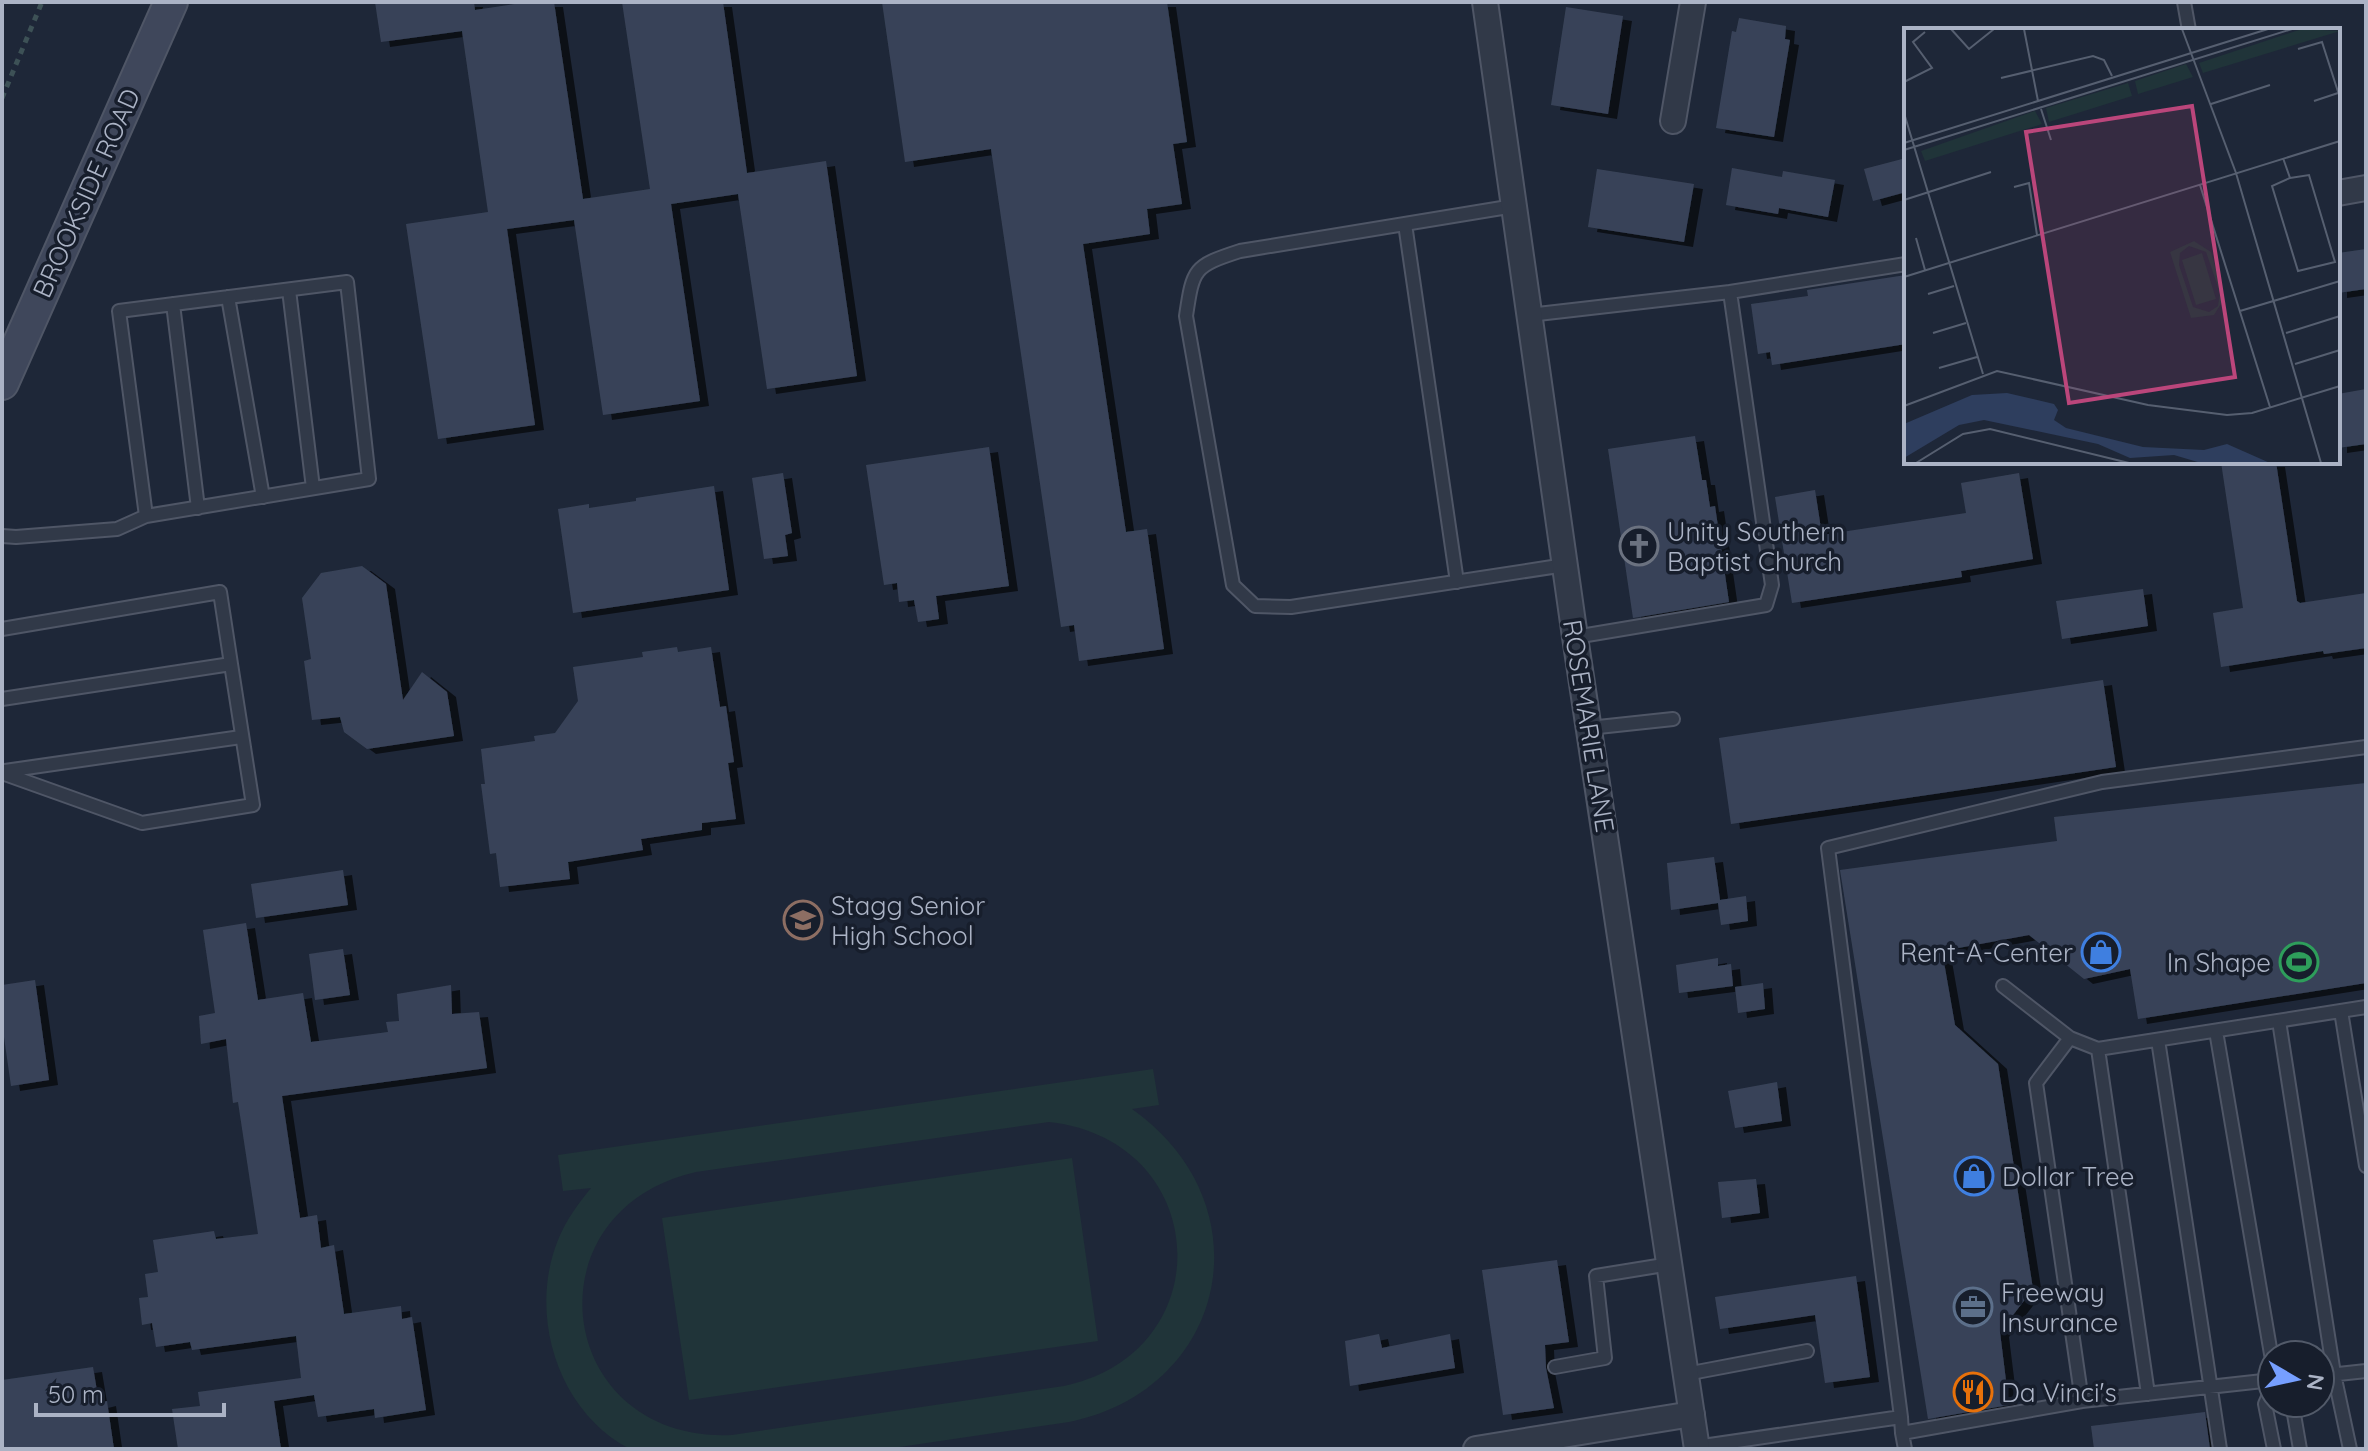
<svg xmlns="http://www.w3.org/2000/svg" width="2368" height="1451" viewBox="0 0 2368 1451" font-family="Quicksand,sans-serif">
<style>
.green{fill:#203439;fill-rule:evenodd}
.building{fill:#394358;filter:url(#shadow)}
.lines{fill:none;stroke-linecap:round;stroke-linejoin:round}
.lane-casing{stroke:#4f5666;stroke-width:16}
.street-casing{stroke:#4f5666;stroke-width:28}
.secondary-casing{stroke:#4f5666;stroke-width:36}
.path{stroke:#3d5156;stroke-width:5;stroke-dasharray:6 6;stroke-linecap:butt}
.lane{stroke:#313948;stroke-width:12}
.street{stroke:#313948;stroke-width:24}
.secondary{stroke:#3f475b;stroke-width:32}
.labels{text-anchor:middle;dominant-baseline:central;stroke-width:7;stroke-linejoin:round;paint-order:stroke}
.street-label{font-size:26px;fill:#abb3c5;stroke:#171e2c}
.poi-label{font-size:26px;fill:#abb3c5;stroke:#171e2c;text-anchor:start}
.inset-road{fill:none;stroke:#565f70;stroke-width:2}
.view{fill:#bb467b;fill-opacity:0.15;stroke:#bb467b;stroke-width:4}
.inset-edge{fill:none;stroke:#abb3c5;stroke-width:4}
</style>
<defs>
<filter id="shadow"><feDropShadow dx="9" dy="5" stdDeviation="0" flood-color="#0009"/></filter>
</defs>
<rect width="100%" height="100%" fill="#1e2738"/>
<!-- green -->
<path class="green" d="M1153,1069L1159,1105L1132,1109C1266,1203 1230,1389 1069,1422L886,1449H630C557,1411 528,1314 558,1240C566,1220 578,1204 591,1188L563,1191L558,1155ZM1049,1122C1212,1140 1223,1352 1064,1386L732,1435C555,1443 525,1211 696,1172Z
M1072,1158L1098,1341L689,1400L662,1218Z"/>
<!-- building -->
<path class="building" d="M375,2H474L475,10L528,2H554L583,199L650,189L622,2H723L747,173L826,161L857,376L767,389L738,194L671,204L700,401L603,415L574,220L507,229L535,425L438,439L406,224L488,212L462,31L381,42Z
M882,2H1167L1187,142L1173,144L1182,204L1147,209L1150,234L1083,244L1126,532L1147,529L1164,649L1079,661L1074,625L1061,627L991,149L905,162Z
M1566,7L1623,16L1608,114L1551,105Z
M1739,18L1786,26L1785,39L1790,40L1774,137L1716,128L1732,31L1736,32Z
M1906,158V192L1873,201L1864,169Z
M1732,168L1782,177L1783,171L1835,180L1828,217L1779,208L1778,214L1726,205Z
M1597,169L1694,184L1684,242L1588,227Z
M2366,249V289L2338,293V253Z
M1906,275V344L1772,365L1770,352L1758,354L1751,304L1808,296L1807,290Z
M2366,389V444L2338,448V394Z
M1695,436L1702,480H1706L1710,507L1715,506L1729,602L1633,618L1608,449Z
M989,447L1009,586L936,596L939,619L918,622L914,600L899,602L897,583L884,585L866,465Z
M2221,462H2276L2297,601L2300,603L2366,593V648L2324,654L2323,651L2221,667L2213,613L2243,608Z
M783,473L792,533L785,535L788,556L764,559L752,478Z
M2019,473L2033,559L1961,571L1962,577L1792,603L1775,497L1815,490L1822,535L1966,513L1961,483Z
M714,486L729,590L573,613L558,509L589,504V508L636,501V498Z
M362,566L386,584L403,700L422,672L447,692L454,736L367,749L344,732L340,717L312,720L304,661L311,659L302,598L321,573Z
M2143,589L2148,626L2062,639L2056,601Z
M677,647L678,652L711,647L720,707L726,706L734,762L728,763L736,819L702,823V830L641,839L643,850L568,862L570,879L500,887L496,853L490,854L481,784H485L481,749L535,741L534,736L555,733L578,701L573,667L643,657L642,652Z
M2103,680L2116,767L1731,824L1719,738Z
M2366,783V983L2138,1019L2130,969L2084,979L2029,935L1942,951L1955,1025L1998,1064L2033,1289L2000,1332L2009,1405L1928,1419L1840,870L2057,841L2054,817Z
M1714,857L1720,900L1746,896L1748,921L1721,925L1718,903L1671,910L1667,863Z
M343,870L348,905L256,918L251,884Z
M246,923L258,1000L303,993L311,1042L388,1032L386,1022L399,1021L397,994L451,985L452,1014L479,1012L487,1068L282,1096L300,1218L317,1215L321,1248L334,1245L344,1314L401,1306L402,1319L412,1317L426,1410L375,1418L374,1409L318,1417L314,1395L274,1401L281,1449H178L172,1409L200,1406L198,1392L301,1378L296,1336L192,1350L190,1342L156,1347L152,1323L142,1325L139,1298L148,1297L145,1274L158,1272L153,1240L214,1231L216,1239L258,1234L238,1102L233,1103L226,1039L201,1044L199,1016L215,1013L203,930Z
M343,949L350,995L315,1000L309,954Z
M1718,958V966L1731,964L1733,986L1679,993L1676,965Z
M35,980L49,1080L11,1086L4,1037H2V985Z
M1763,983L1765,1009L1738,1013L1735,987Z
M1777,1082L1782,1121L1735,1128L1728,1091Z
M1756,1179L1760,1213L1722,1218L1718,1182Z
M1557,1260L1569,1342L1545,1345L1546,1368L1554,1408L1503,1415L1482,1270Z
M1856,1276L1870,1377L1825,1383L1815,1315L1720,1329L1715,1297Z
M1379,1334L1382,1348L1450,1334L1455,1368L1350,1386L1345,1341Z
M93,1367L99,1403L107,1401L114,1449H2V1380Z
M2205,1412L2210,1449H2094L2091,1426Z"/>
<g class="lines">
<defs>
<path id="lane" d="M2184,2L2189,30
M1514,206L1240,251C1194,266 1193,268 1186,316L1233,585L1255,606L1291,607L1565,565
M1405,224L1457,582
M289,290L313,488
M1730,292L1906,264
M228,297L263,497
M173,304L198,508
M1529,315L1730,292L1772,585L1766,605L1575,637
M2,536L16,537L117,529L146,516L369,479L347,282L119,311L146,516
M2,629L220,592L231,664L2,699
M1589,728L1673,719
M5,771L241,737
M2,773L142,823L253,805L231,664
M2003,986L2070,1038L2098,1049L2366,1007
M2341,1011L2366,1166
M2279,1021L2334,1374L2350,1449
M2216,1031L2272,1360
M2070,1038L2036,1083L2082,1401L2272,1380
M2158,1040L2220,1449
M2098,1049L2148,1394
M1555,1367L1605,1358L1596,1276L1670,1264
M1686,1374L1807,1351
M2320,1376L2366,1371
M2272,1388L2265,1404L2274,1449
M2292,1403L2300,1449
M1901,1417L1828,848L2102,782L2366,747
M1696,1447L1901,1417L1902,1433
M1905,1449L1902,1433L2082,1401"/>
<path id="street" d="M1485,2L1575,637L1697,1449
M1673,121L1693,2
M2338,193L2366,188
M1476,1449L1692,1414"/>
<path id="secondary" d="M2,383L171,2"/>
</defs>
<!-- lane casing -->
<use href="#lane" class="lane-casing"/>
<!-- street casing -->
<use href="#street" class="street-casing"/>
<!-- secondary casing -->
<use href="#secondary" class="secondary-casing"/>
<!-- path -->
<path class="path" d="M2,98L42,2"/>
<!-- lane -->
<use href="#lane" class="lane"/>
<!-- street -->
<use href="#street" class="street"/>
<!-- secondary -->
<use href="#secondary" class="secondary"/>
</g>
<!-- icons -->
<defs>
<symbol id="church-ring" viewBox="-11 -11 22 22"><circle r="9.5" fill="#171e2c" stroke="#6b7280" stroke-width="1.5"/><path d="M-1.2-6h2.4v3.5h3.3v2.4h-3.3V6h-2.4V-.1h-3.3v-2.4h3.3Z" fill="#6b7280"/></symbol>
<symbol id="school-ring" viewBox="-11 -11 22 22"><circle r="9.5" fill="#171e2c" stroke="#8d6e63" stroke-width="1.5"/><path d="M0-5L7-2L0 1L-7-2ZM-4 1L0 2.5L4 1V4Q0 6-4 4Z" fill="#8d6e63"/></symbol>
<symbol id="shop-ring" viewBox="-11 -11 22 22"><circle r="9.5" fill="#171e2c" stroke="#3f7fe0" stroke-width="1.5"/><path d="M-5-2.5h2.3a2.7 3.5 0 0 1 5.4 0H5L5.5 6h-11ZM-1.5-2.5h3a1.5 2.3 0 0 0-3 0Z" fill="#3f7fe0"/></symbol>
<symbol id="stadium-ring" viewBox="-11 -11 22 22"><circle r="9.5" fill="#171e2c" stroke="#2e9e5b" stroke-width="1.5"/><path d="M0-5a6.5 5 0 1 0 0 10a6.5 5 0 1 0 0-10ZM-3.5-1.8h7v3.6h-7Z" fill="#2e9e5b"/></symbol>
<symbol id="office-ring" viewBox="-11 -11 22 22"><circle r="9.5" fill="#171e2c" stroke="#5c6f8a" stroke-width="1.5"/><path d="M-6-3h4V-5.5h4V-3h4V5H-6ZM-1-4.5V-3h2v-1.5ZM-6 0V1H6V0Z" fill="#5c6f8a"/></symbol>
<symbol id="restaurant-ring" viewBox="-11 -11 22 22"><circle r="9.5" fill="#171e2c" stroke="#e8710a" stroke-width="1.5"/><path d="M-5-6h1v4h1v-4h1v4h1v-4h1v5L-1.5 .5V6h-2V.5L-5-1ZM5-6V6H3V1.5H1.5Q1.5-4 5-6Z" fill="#e8710a"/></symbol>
</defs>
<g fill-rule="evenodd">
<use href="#church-ring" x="1617" y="524" width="44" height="44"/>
<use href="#school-ring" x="781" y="898" width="44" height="44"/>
<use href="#shop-ring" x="2079" y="930" width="44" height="44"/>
<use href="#stadium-ring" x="2277" y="940" width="44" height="44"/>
<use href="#shop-ring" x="1952" y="1154" width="44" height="44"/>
<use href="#office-ring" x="1951" y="1285" width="44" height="44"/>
<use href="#restaurant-ring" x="1951" y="1370" width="44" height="44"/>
</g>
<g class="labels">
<!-- street labels -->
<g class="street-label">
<text transform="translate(86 193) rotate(-66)">BROOKSIDE ROAD</text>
<text transform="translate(1589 726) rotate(81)">ROSEMARIE LANE</text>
</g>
<!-- poi labels -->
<g class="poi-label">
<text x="1667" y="531">Unity Southern<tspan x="1667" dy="30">Baptist Church</tspan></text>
<text x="831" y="905">Stagg Senior<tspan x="831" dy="30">High School</tspan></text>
<text x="2073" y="952" text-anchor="end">Rent-A-Center</text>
<text x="2271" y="962" text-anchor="end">In Shape</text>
<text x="2002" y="1176">Dollar Tree</text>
<text x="2001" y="1292">Freeway<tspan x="2001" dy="30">Insurance</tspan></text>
<text x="2001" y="1392">Da Vinci's</text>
</g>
</g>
<!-- overview -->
<g transform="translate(1904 28)">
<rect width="436" height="436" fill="#1e2738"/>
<path d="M398,1L436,3L299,45L295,35ZM282,36L289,49L234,66L231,53ZM224,55L228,68L145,94L142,80ZM131,83L138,96L21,133L17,123ZM290,213L307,224L320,271L310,287L287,290L266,224ZM285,218L302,224L316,265L314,278L305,284L289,279L275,237L276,225ZM298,225L312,271L292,277L278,232Z" fill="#203439" fill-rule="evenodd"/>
<path d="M103,365L150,376L154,382L150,392L162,400L239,419L300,422L323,416L366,435H297L270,427L226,430L194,416L80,392L55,397L0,430V396L68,367Z" fill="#2e3e5e"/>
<path class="inset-road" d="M47,1L65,21L90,1M120,1L134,73M278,1L332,145L417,435M394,21L418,14L436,70M97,50L189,28L200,32L208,48M0,54L28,40L9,14L21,4M410,73L434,65M307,76L366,57M137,81L147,112M0,85L79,346M0,115L364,1M0,122L388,1M379,130L386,150L368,158L394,243L431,234L405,147L386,150M296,157L366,379M110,159L125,155L133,207M0,172L87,144M12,210L21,242M0,249L436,113M24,266L50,258M336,283L436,253M29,305L62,295M382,305L436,288M391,336L436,322M35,340L73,329M0,378L93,343L244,377L323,387L348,385L436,358M12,435L59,406L86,401L225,435"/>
<path class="view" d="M288,78L331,349L165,375L122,104Z"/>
<rect width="436" height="436" class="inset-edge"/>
</g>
<!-- border -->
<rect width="2368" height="1451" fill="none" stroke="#abb3c5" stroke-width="8"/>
<!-- north arrow -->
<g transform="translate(2296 1379) rotate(99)"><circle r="38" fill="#171e2c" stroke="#525a69" stroke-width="2"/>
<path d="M0-6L14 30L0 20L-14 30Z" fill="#769fff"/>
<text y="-12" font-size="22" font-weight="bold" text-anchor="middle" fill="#abb3c5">N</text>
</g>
<!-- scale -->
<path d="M36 1403v12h188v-12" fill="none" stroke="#abb3c5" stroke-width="4"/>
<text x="48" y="1403" font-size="24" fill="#abb3c5" stroke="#171e2c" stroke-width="6" paint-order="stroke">50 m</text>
</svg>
